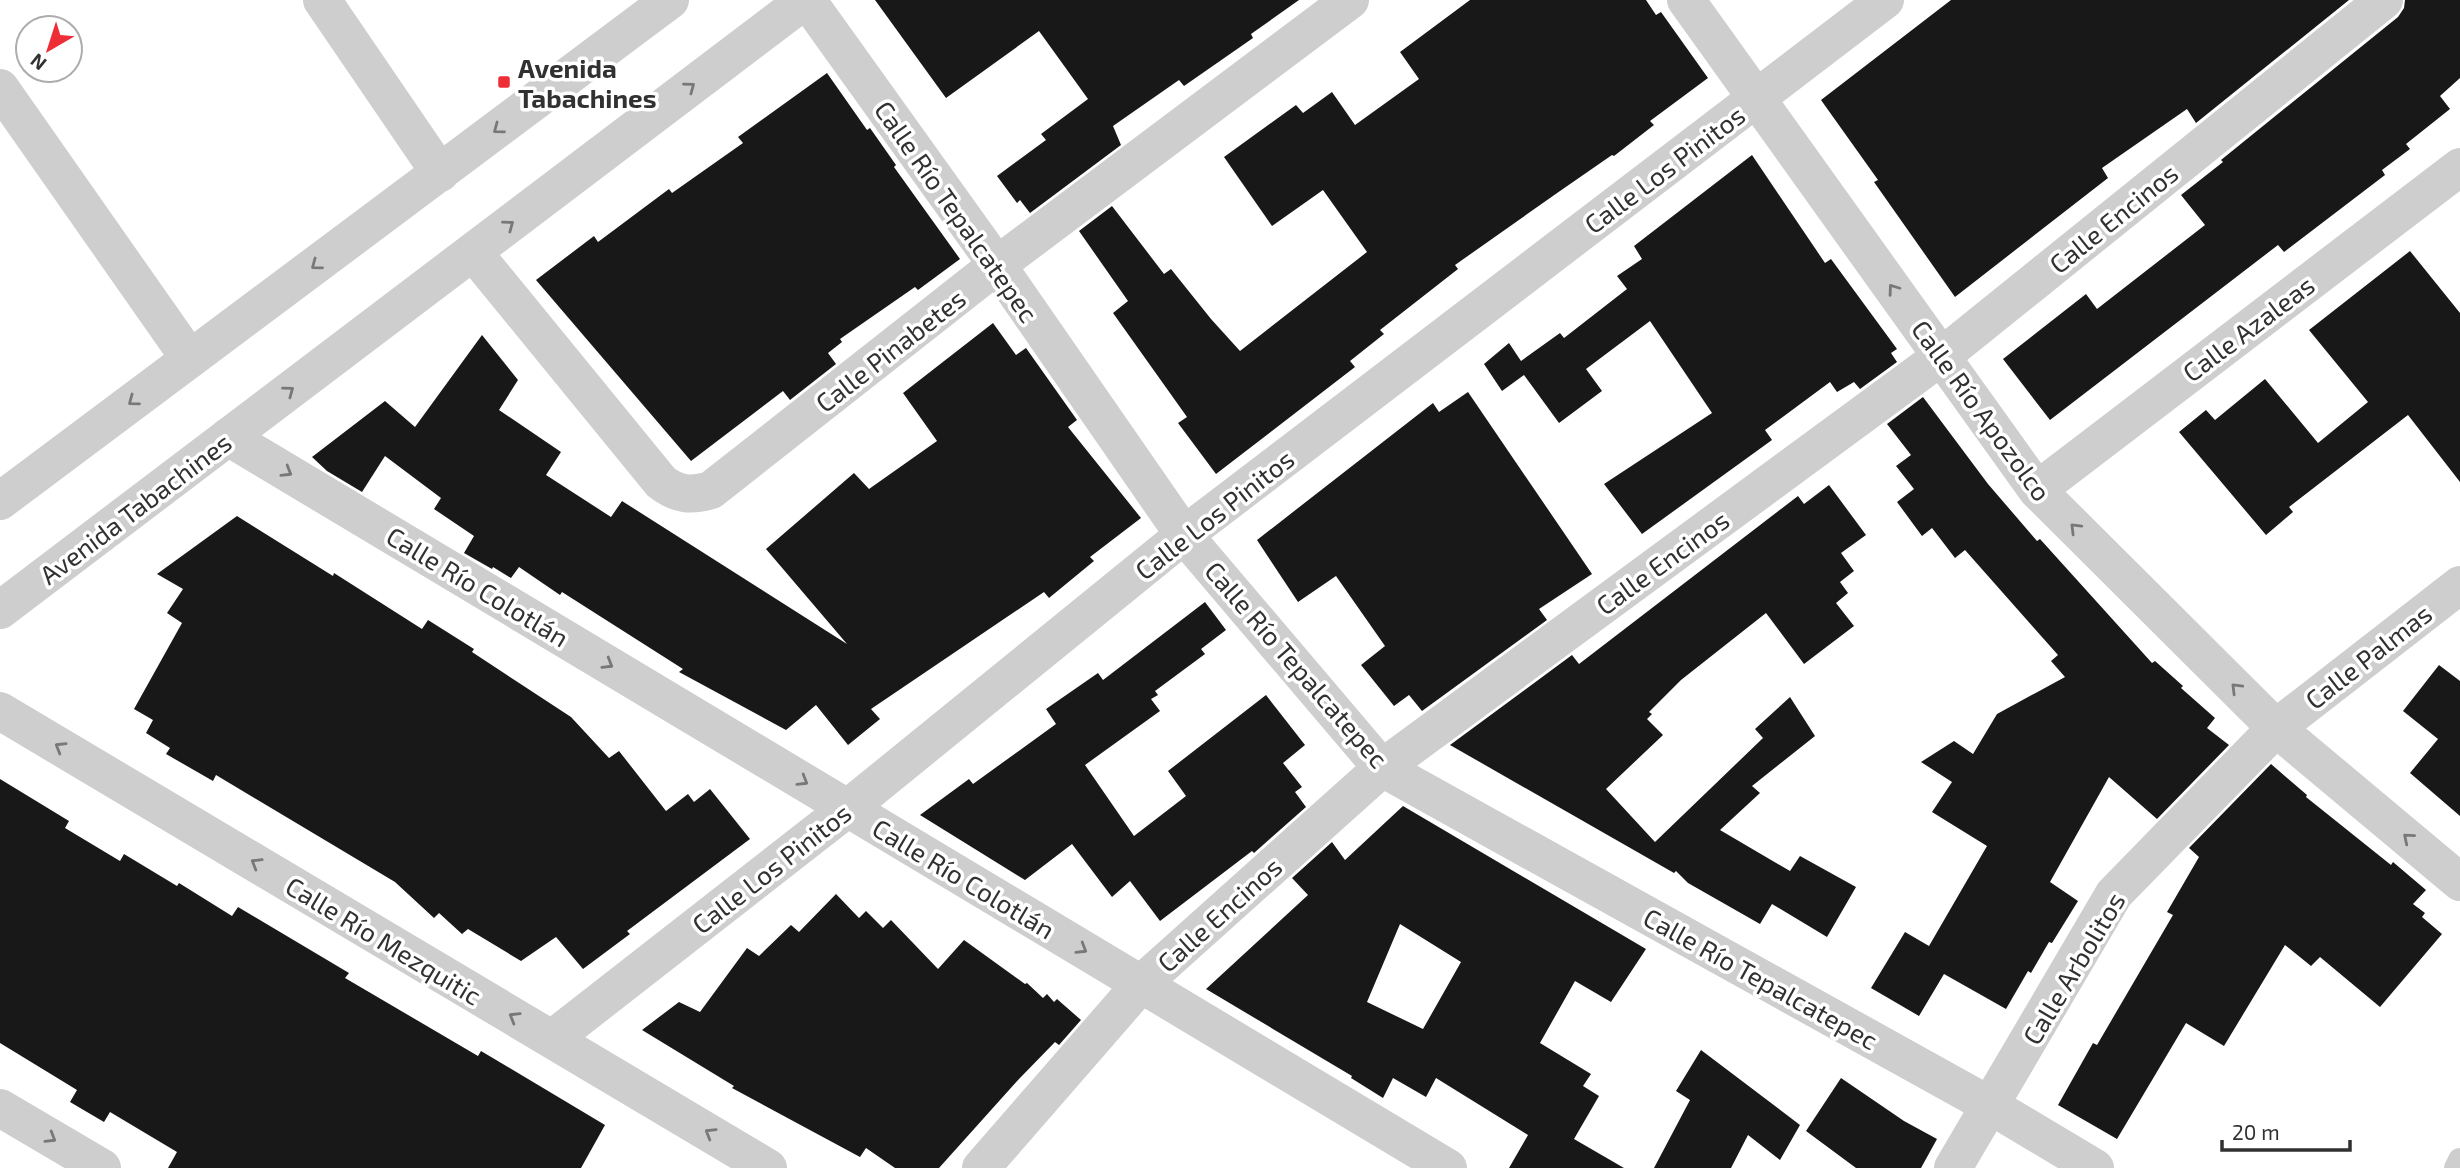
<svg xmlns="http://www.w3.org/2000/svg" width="2460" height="1168" viewBox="0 0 2460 1168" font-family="'Exo 2',sans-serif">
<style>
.building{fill:#181818;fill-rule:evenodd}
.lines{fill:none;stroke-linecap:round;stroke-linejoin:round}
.service{stroke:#cecece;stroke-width:24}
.minor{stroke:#cecece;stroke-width:38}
.tertiary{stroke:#cecece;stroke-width:38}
.oneway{stroke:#787878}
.poi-dot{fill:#ed2e37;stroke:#fff;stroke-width:2.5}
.labels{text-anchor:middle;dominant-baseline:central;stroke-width:7;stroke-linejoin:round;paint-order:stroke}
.poi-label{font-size:26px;font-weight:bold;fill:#313131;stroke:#fff;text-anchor:start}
.street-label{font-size:26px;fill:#313131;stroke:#fff}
</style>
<rect width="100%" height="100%" fill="#fff"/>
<!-- building -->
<path class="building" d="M875,0H1299L1251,34L1253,38L1184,86L1179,80L1113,126L1121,145L1030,213L1020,200L1017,203L997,176L1046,140L1041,134L1088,99L1039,31L946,98Z
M1470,0H1646L1656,15L1661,12L1708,78L1650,121L1654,125L1614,156L1612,155L1560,191L1455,265L1458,269L1380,330L1384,334L1350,361L1355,367L1216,474L1178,423L1187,417L1113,313L1128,301L1079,231L1112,206L1164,274L1171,269L1211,319L1240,351L1367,252L1323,190L1272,226L1224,157L1296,105L1303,113L1332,92L1355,125L1419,79L1400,52Z
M1951,0H2349L2196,123L2187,109L2102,168L2108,178L1955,297L1874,182L1878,180L1821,100Z
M2405,0H2460V78L2440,96L2450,109L2406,144L2410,149L2382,170L2385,175L2284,252L2278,245L2050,420L2003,359L2086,294L2097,309L2205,225L2181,195L2223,162L2221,160L2398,17L2404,8Z
M827,73L867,130L870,128L896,165L894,167L960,259L918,290L915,287L840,339L842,342L828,353L836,364L790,400L783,391L691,461L536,280L594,236L598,242L669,189L672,193L743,143L738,137Z
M1752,155L1825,263L1831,259L1897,349L1891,353L1897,362L1860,389L1854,382L1837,392L1830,382L1765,430L1772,440L1642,534L1604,484L1712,413L1650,321L1586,369L1602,391L1559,423L1524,375L1502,391L1484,364L1509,343L1521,361L1560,333L1564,338L1627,289L1617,276L1642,259L1634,246Z
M2410,251L2460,313V482L2408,415L2289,507L2293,512L2266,535L2179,432L2206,410L2215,420L2265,379L2318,443L2368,402L2309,330Z
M993,323L1016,355L1026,348L1077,420L1068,427L1141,518L1090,557L1094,561L1049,598L1044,592L871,709L880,719L848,745L816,705L786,730L679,672L683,669L562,592L560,595L519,567L511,578L493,567L492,569L464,553L474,536L434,509L441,498L385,456L362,492L327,471L312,457L385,401L415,427L482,335L518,380L499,410L561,452L546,475L611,517L622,501L847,644L766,549L854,473L869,489L937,441L903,393Z
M1468,392L1592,574L1539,609L1547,620L1422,711L1409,695L1394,706L1361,665L1385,646L1336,576L1298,602L1257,540L1433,403L1439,412Z
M1923,397L1988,484L2037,541L2040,539L2152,663L2155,661L2183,686L2181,688L2215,718L2207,728L2229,745L2157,819L2109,777L2050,882L2078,901L2052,943L2049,942L2031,973L2028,971L2006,1009L1944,974L1919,1016L1871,988L1905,932L1929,946L1987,846L1932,812L1952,782L1921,762L1954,741L1973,754L1997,714L2065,677L2051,661L2058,655L1965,550L1955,558L1932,528L1922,536L1897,502L1914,489L1896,466L1911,455L1887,424Z
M1829,485L1866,535L1841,553L1854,571L1840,582L1848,593L1836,603L1854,626L1804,664L1766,613L1681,680L1649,712L1652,714L1647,719L1663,735L1606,789L1655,842L1763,738L1755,729L1790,697L1815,736L1752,786L1760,793L1720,830L1790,871L1800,856L1856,887L1827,937L1772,904L1760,924L1688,883L1676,871L1674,873L1450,745L1572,655L1579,664L1798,496L1804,504Z
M237,516L333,576L334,573L422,629L428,620L474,649L472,652L571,717L609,758L619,751L666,811L688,794L694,802L710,789L750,839L627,931L630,934L583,969L556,937L521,961L468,929L462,934L439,913L434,918L395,882L216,775L213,781L166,754L170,748L146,733L153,720L134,709L182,623L167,613L183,589L157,574Z
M1205,602L1226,630L1201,649L1205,654L1155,691L1158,695L1151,699L1160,711L1085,765L1134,836L1186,796L1168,771L1266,695L1305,745L1283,763L1302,787L1295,792L1306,807L1254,853L1252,851L1160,921L1130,881L1112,897L1072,844L1025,880L920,815L969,779L973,784L1056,724L1046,709L1098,673L1103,680Z
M2439,665L2460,681V816L2410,773L2438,739L2403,711Z
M2271,764L2307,795L2306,797L2391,865L2393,862L2426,890L2413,904L2425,913L2422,917L2442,934L2380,1007L2320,957L2311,966L2285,945L2224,1046L2186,1023L2117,1139L2058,1105L2093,1043L2097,1045L2173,915L2167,912L2199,857L2189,848Z
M0,779L69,821L65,828L120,861L124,854L177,886L179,883L232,916L238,907L349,973L345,978L478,1056L481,1051L605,1125L581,1168H168L177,1152L110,1112L104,1122L70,1102L77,1090L0,1043Z
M1403,806L1646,949L1611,1002L1575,981L1540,1043L1591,1074L1583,1086L1599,1096L1574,1139L1624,1168H1509L1528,1135L1436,1078L1426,1097L1393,1078L1383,1098L1351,1078L1352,1076L1206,989L1308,895L1292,878L1332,842L1345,860ZM1400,924L1461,962L1423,1029L1367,1002Z
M836,894L859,918L866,911L883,928L891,920L938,969L964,940L1025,984L1027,983L1043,998L1047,994L1054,1002L1057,999L1081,1020L1059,1045L1055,1042L1019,1079L939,1168H895L866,1148L860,1157L732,1088L734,1086L642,1030L679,1002L700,1012L747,948L759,956L791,925L799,932Z
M1701,1050L1800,1125L1780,1160L1748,1135L1731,1168H1654L1690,1100L1676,1091Z
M1841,1078L1904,1121L1937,1139L1921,1168H1856L1806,1131Z"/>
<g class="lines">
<!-- service -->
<path class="service" d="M2456,1168L2460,1160"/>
<!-- minor -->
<path class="minor" d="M322,0L440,173
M807,0L997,265L1184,535L1382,768L1991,1106L2095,1168
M1686,0L2037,490L2276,728L2460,882
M0,88L190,359
M473,252L661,482C678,495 691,496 711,490L997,265L1350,0
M228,437L1448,1168
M2037,490L2460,167
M0,711L768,1168
M552,1039L848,808L1184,535L1885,0
M0,1108L102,1168
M981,1168L1141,984L1382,768L1942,356L2384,0
M1953,1168L2114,894L2276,728L2460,585"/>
<!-- tertiary -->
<path class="tertiary" d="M0,501L670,0
M0,610L805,0"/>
</g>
<!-- one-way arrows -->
<defs><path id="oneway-chevron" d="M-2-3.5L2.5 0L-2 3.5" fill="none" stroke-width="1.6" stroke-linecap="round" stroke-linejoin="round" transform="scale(1.75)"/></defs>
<g class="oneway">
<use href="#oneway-chevron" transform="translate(690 87) rotate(-37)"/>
<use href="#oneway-chevron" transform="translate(498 129) rotate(143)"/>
<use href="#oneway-chevron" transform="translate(509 225) rotate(-37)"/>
<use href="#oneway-chevron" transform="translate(316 265) rotate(143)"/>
<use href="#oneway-chevron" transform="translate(1893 289) rotate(-126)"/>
<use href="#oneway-chevron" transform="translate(289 391) rotate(-37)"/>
<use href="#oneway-chevron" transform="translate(133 401) rotate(143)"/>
<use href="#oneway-chevron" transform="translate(287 472) rotate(31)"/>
<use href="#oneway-chevron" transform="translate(2075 528) rotate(-135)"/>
<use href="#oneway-chevron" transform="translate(608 664) rotate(31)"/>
<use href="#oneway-chevron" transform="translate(2236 688) rotate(-135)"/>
<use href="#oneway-chevron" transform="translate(60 747) rotate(-149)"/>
<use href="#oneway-chevron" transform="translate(803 781) rotate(31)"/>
<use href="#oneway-chevron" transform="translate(2408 838) rotate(-140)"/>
<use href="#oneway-chevron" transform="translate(256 863) rotate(-149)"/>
<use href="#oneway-chevron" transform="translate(1082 949) rotate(31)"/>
<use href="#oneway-chevron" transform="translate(514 1017) rotate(-149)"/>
<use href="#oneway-chevron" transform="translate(710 1133) rotate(-149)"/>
<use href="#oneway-chevron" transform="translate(51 1138) rotate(31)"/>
</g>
<!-- markers -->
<rect class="poi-dot" x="497" y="75" width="14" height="14" rx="3.5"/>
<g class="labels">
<!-- poi labels -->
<g class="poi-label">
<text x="518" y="67">Avenida<tspan x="518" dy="30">Tabachines</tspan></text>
</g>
<!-- street labels -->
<g class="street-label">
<text transform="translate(1664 169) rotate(-37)">Calle Los Pinitos</text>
<text transform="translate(957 211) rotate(55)">Calle Río Tepalcatepec</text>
<text transform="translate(2113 218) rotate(-39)">Calle Encinos</text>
<text transform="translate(2248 328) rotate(-37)">Calle Azaleas</text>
<text transform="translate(890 350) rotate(-38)">Calle Pinabetes</text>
<text transform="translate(1982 410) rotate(54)">Calle Río Apozolco</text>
<text transform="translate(135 508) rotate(-37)">Avenida Tabachines</text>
<text transform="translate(1214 514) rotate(-38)">Calle Los Pinitos</text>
<text transform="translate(1662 562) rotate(-36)">Calle Encinos</text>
<text transform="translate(478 586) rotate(31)">Calle Río Colotlán</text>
<text transform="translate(2368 656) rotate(-38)">Calle Palmas</text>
<text transform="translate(1297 664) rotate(49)">Calle Río Tepalcatepec</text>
<text transform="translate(771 868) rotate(-38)">Calle Los Pinitos</text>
<text transform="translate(964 878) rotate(31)">Calle Río Colotlán</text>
<text transform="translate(1219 914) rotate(-42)">Calle Encinos</text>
<text transform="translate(384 940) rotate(31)">Calle Río Mezquitic</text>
<text transform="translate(2073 968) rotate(-59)">Calle Arbolitos</text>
<text transform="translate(1761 978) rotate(29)">Calle Río Tepalcatepec</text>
</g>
</g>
<!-- north arrow -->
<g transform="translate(49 49) rotate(219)"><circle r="33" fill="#ffffff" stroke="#adadad" stroke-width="2"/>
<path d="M0-5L12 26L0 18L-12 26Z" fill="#ed2e37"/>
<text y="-10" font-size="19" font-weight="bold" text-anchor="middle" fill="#313131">N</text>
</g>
<!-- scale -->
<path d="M2222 1140v10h128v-10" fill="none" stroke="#313131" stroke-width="3.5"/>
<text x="2232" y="1140" font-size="21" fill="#313131" stroke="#ffffff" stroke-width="5" paint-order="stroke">20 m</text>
</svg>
